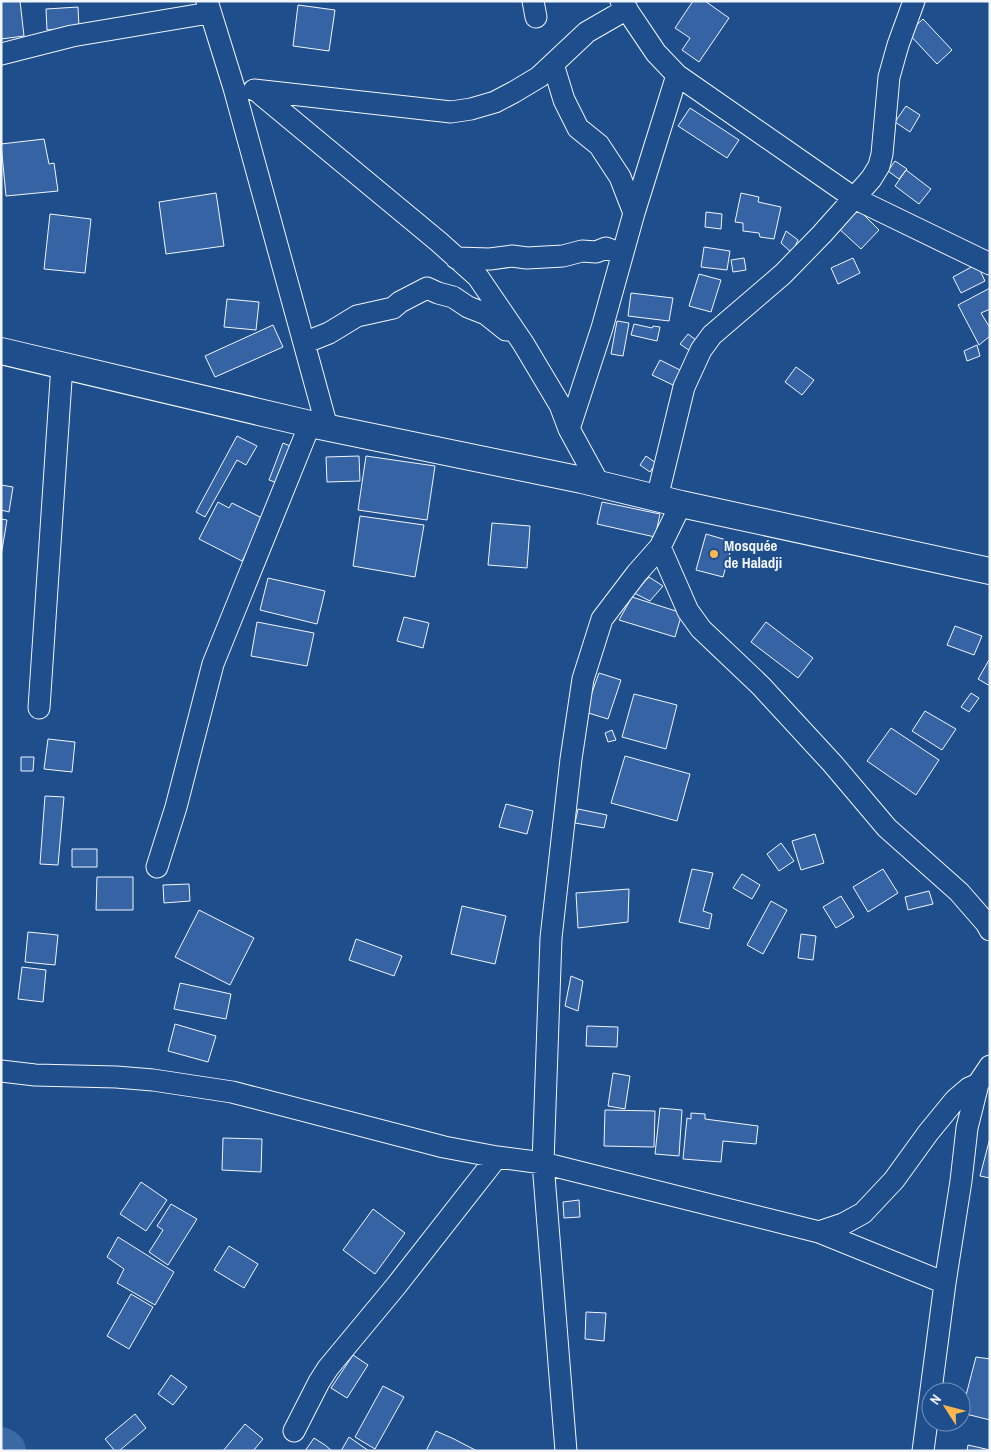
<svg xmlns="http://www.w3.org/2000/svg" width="991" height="1452" viewBox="0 0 991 1452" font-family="'Archivo Narrow',sans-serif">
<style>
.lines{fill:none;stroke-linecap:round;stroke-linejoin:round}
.river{stroke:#3b69a3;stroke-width:42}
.building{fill:#3563a3;stroke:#f2f6ff}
.minor-casing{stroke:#f2f6ff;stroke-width:23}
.tertiary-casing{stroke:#f2f6ff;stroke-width:28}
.minor{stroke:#1f4e8c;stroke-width:21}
.tertiary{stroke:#1f4e8c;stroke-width:26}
.poi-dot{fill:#ffb74d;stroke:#1f4e8c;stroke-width:2}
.labels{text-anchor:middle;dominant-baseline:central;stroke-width:4;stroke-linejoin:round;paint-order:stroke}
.poi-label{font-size:15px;font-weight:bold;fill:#f2f6ff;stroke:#1f4e8c;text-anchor:start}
</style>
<rect width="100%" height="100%" fill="#1f4e8c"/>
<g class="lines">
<!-- river -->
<path class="river" d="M1,1448L5,1451"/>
</g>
<!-- building -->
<path class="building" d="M1,1H20L24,36L1,39Z
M693,1H705L729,18L699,62L682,50L690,38L675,28Z
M298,5L335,10L329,51L293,46Z
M78,7L79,28L47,30L46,9Z
M923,19L952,50L937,64L908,33Z
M906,106L920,115L910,132L895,122Z
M690,108L739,140L727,158L678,126Z
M44,139L49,164L54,163L58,191L6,196L1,144Z
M895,161L907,169L899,179L888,171Z
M906,170L931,189L919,204L895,186Z
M216,193L224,246L166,254L159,202Z
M741,193L759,197L758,202L781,207L774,239L760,237L759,233L743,231V223L735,222Z
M855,206L879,230L861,249L836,226Z
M706,212L722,214L721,229L705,227Z
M50,214L91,219L85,273L44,269Z
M786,231L798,240L792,253L781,243Z
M704,247L730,251L727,270L701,267Z
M744,258L746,270L733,272L731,260Z
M853,258L860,273L838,284L831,268Z
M977,264L985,281L961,293L953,277Z
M699,274L721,280L711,312L689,306Z
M990,288V309L981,313L990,328V336L979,345L958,305Z
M631,293L673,298L669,321L628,316Z
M227,299L259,302L256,330L224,327Z
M617,321L629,323L623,356L611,354Z
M634,324L652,328L653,326L660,327L657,341L631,335Z
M273,325L283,347L215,377L205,356Z
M688,334L700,343L693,353L680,344Z
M977,345L980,356L967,361L964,351Z
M660,360L682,371L675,386L652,375Z
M796,367L814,380L802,395L785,382Z
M237,436L257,446L246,465L237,460L205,517L196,512Z
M283,443L297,449L283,485L269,480Z
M359,456L360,481L327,482L326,457Z
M366,456L435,466L427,520L358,510Z
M646,456L656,463L650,472L640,465Z
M1,485L13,487L9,512L1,510Z
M218,502L229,508L232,503L264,519L242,561L199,539Z
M602,502L660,514L655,537L597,524Z
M360,516L424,525L415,577L353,566Z
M1,519L7,520L1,556Z
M492,523L530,526L527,568L488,565Z
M706,534L733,542L723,577L696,570Z
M649,577L663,586L650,601L634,593Z
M268,578L325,591L317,624L260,610Z
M632,597L682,613L675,637L619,620Z
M404,617L429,623L423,648L397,641Z
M257,622L314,633L307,666L251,656Z
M766,622L813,658L798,678L751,642Z
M955,626L982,636L974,655L947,645Z
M989,660H990V686L978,679Z
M599,673L621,680L608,719L585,712Z
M971,693L979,698L969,712L961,707Z
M634,694L677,705L666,749L622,737Z
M925,711L956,729L942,750L912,731Z
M891,728L939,760L916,795L867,761Z
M612,730L616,740L608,742L605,733Z
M48,739L75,742L72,772L44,769Z
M625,756L690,774L677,821L611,803Z
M21,757H34L33,771H21Z
M45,796L64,797L58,865L40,864Z
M506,804L533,811L527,834L499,827Z
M578,809L607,815L604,828L575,823Z
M815,834L824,863L801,870L792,841Z
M781,843L794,861L779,871L767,854Z
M72,849H97V867H72Z
M692,869L713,873L703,911L712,914L709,929L679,922Z
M883,869L898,893L868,912L853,887Z
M742,874L760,885L752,899L733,888Z
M97,877H133V910H96Z
M189,884L190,901L164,903L163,885Z
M629,889L628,922L578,928L576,893Z
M929,891L933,904L908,910L905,897Z
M841,896L854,917L836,928L823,907Z
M771,901L787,910L763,954L747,945Z
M462,906L506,916L495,964L451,954Z
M199,910L254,938L230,985L175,957Z
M28,932L58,935L55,965L25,962Z
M801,934L816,936L813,960L798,958Z
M356,939L402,956L394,976L349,960Z
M22,967L46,970L43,1002L18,999Z
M571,976L583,981L578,1011L565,1006Z
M180,983L231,994L226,1019L174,1009Z
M175,1024L216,1036L208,1062L168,1051Z
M587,1026L618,1027L617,1047L586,1046Z
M613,1073L630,1076L625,1109L608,1106Z
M660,1108L682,1110L679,1156L655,1154Z
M605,1110L655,1111L654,1147L604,1146Z
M691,1113L705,1114V1119L758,1126L756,1144L723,1141L721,1162L683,1159L687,1118L691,1119Z
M223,1138L262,1139L261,1172L222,1170Z
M990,1138V1178L980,1176Z
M141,1182L167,1200L146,1231L120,1214Z
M579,1200L580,1217L564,1218L563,1202Z
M171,1204L197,1219L168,1265L149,1252L163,1230L157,1226Z
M373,1209L405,1233L375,1274L343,1250Z
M118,1237L174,1272L155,1305L117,1283L124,1269L107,1257Z
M229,1246L258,1264L244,1288L214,1270Z
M131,1294L153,1307L129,1349L107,1336Z
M586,1312L606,1313L604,1341L585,1339Z
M353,1355L368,1365L347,1398L331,1388Z
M976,1357L990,1359V1420L966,1414L968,1404L964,1403Z
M171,1375L187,1387L173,1405L158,1394Z
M383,1386L404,1397L375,1449L355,1437Z
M135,1414L146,1428L119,1451H115L105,1439Z
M245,1424L263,1439L253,1451H223Z
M436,1431L454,1439L477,1451H426Z
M349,1437L369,1451H341Z
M314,1438L325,1445L332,1451H305Z
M968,1445L990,1450V1451H967Z"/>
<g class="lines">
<defs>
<path id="minor" d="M207,1L234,88L327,427
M533,1L536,17
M621,1L656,53L677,75L854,198L990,264
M1,54L72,36L209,13
M553,64L564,100L578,128L599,145L620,177L634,213
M254,90L451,112L471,109L495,102L514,92L539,77L587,32L627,9
M257,91L439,242L478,277L523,343L560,405L569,429L599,484
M456,258L490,259L512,256L527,258L563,256L582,251L596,252L606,248L622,254
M304,343L329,333L357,316L393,308L400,302L427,288L438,293L453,297L468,307L486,314L506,330
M569,429L602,328L634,213L677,75
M657,498L684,387L701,350L712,335L783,274L822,234L871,179L879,166L882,154L889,77L898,45L914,1
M660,547L688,611L701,629L761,686L832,763L887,828L959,892L986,923L990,930
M39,708L62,365
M157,867L176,807L213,664L310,424
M1,1071L35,1075L116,1077L153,1080L232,1092L444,1147L497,1157L543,1163L819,1232L945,1283
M819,1232L843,1224L863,1213L894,1180L928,1133L955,1100L969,1088L978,1084
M294,1431L319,1382L328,1368L396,1286L497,1157
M566,1451L543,1163L551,938L571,759L583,679L602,619L637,573L660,547L681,504
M923,1451L945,1283L961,1181L967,1128L978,1084L990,1066"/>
<path id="tertiary" d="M1,351L310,424L582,480L681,504L990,571"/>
</defs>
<!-- minor casing -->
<use href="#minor" class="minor-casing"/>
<!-- tertiary casing -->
<use href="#tertiary" class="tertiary-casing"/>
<!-- minor -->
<use href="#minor" class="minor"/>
<!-- tertiary -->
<use href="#tertiary" class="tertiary"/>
</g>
<!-- markers -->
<circle class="poi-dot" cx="714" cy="554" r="5"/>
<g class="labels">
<!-- poi labels -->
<g class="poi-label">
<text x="724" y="545">Mosquée<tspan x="724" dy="17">de Haladji</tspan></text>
</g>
</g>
<!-- border -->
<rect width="991" height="1452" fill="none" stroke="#f2f6ff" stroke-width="5"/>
<!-- north arrow -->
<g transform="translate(946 1407) rotate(306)"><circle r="24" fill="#1f4e8c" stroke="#7391ba"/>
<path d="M0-4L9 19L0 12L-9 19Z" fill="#ffb74d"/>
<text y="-8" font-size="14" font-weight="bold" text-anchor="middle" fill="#f2f6ff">N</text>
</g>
</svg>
